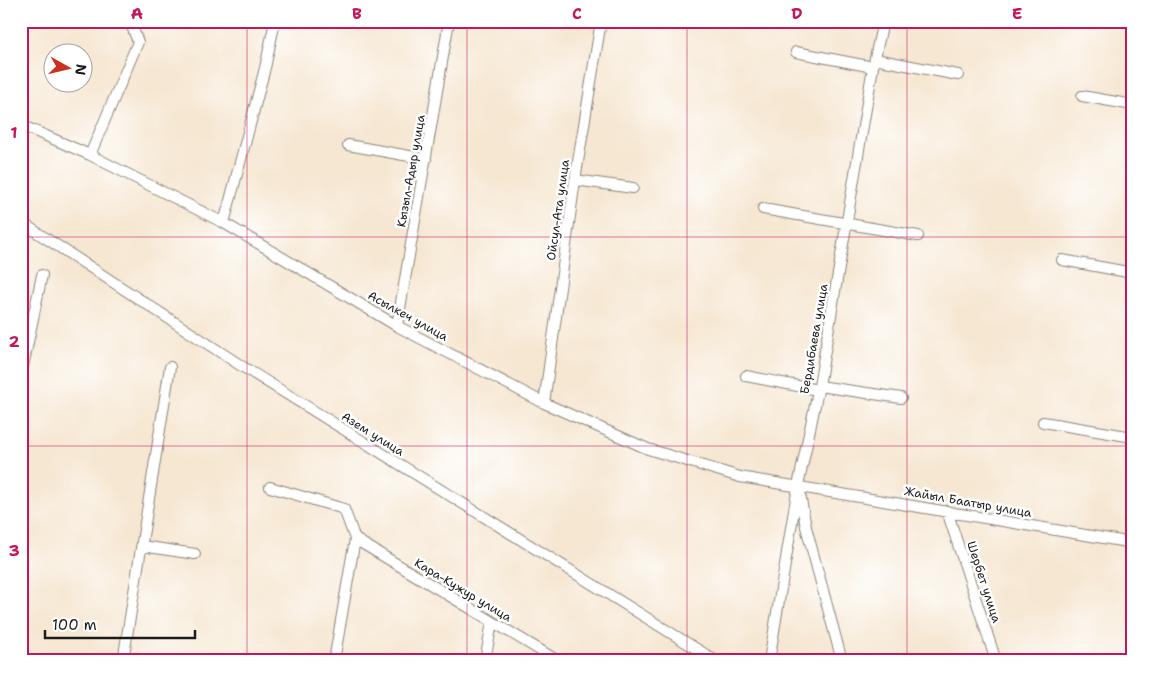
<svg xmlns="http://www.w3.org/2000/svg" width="1154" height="682" viewBox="0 0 1154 682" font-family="'Shantell Sans',sans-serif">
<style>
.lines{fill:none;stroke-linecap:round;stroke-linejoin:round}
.street-casing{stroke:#898277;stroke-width:12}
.street{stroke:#fff;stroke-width:10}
.grid{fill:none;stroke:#c2185b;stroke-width:1;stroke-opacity:0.55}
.labels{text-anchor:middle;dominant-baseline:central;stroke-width:5;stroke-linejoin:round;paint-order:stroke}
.street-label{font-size:12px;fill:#1c1c1c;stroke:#fff}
.neatline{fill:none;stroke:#c2185b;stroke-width:2}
.grid-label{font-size:16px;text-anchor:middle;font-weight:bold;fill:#c2185b}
</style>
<rect width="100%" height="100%" fill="#fff"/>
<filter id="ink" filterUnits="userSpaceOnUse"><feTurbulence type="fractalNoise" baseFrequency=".02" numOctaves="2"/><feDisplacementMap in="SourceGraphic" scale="10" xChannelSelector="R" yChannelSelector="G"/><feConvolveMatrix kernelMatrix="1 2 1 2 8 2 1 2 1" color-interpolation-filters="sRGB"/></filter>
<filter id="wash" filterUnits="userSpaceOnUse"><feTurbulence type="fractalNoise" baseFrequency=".0096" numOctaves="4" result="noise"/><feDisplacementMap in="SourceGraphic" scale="20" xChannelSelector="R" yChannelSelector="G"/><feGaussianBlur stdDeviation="1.12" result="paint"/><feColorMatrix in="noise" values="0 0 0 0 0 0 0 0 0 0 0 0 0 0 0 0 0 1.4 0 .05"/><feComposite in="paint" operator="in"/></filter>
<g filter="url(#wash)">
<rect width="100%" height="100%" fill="#f6e7d2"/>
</g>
<g filter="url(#ink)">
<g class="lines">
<defs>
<path id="street" d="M625,21L642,24L647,21
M796,52L873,67
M875,59L958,75
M1082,96L1133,105
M21,125L90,155L224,223L397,326L544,403L648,449L740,477L1133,543
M348,145L426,159
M90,155L138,42L131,24L127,21
M575,180L633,188
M763,209L918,236
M21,222L240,365L716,661
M224,223L265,68L275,21
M1062,260L1133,273
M397,326L449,21
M21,376L42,275
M746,376L818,390
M819,386L901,398
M544,403L575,180L601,21
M1043,422L1133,437
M270,487L344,509L355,539
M800,494L806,527L842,661
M947,511L996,661
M355,539L558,661
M142,546L195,554
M123,661L170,367
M334,661L355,539
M485,661L492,622
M769,661L798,486L819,386L873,67L883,21"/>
</defs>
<!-- street casing -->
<use href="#street" class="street-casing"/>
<!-- street -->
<use href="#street" class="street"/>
</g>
</g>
<!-- grid -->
<path class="grid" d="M247,21V661M467,21V661M687,21V661M907,21V661M21,237H1133M21,446H1133"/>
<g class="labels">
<!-- street labels -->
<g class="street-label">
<text transform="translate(411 171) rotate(-80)">Кызыл-Адыр улица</text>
<text transform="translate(558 210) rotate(-82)">Ойсул-Ата улица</text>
<text transform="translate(408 316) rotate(29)">Асылкеч улица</text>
<text transform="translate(814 339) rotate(-80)">Бердибаева улица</text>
<text transform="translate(373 434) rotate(32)">Азем улица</text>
<text transform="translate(968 502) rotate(10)">Жайыл Баатыр улица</text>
<text transform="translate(984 582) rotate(72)">Шербет улица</text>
<text transform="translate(463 590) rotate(31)">Кара-Кужур улица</text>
</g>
</g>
<!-- margin -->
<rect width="1154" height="682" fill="none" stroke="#fff" stroke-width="55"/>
<!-- north arrow -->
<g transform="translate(68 68) rotate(98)"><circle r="24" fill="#ffffff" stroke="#a4a4a4"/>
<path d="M0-4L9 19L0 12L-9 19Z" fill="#c8321e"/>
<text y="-8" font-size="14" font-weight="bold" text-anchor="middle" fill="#1c1c1c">N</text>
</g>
<!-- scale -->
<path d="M45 630v8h150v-8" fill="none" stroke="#1c1c1c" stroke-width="2.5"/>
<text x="52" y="630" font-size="15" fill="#1c1c1c" stroke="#ffffff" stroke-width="4" paint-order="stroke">100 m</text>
<rect x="28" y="28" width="1098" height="626" class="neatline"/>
<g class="grid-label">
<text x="137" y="19">A</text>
<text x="357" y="19">B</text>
<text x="577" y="19">C</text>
<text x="797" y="19">D</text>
<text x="1017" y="19">E</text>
<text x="14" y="138">1</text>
<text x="14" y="347">2</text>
<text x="14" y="556">3</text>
</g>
</svg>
